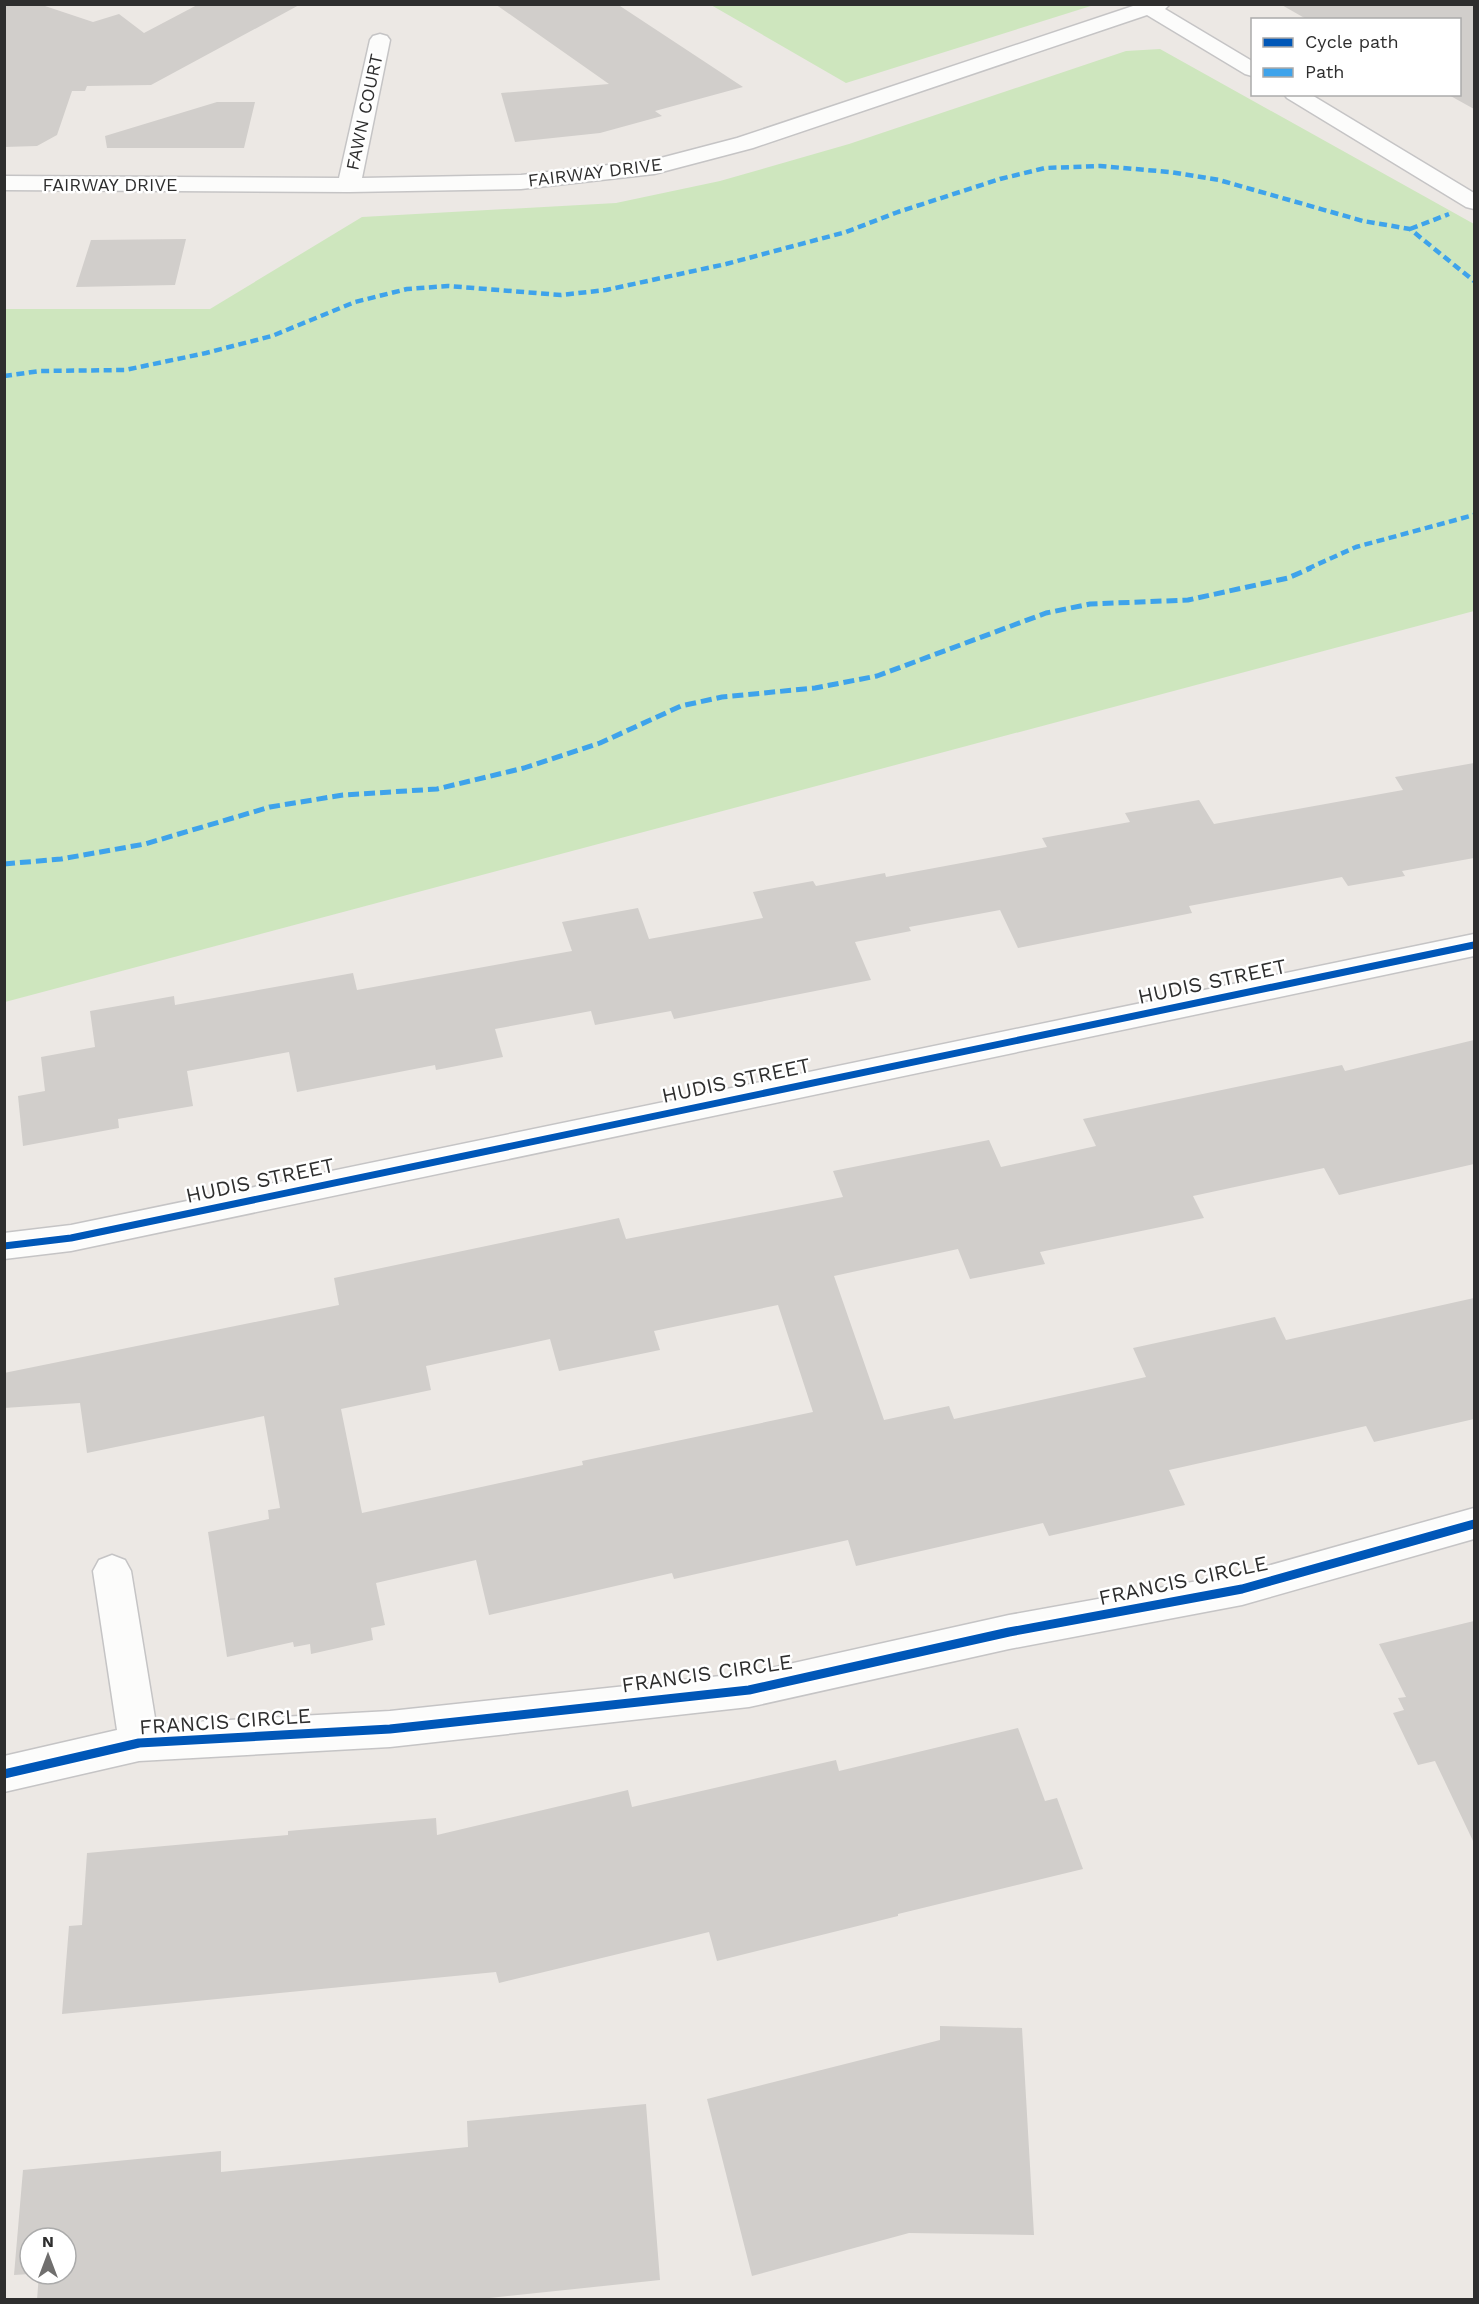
<svg xmlns="http://www.w3.org/2000/svg" width="1479" height="2304" viewBox="0 0 1479 2304" font-family="'Work Sans',sans-serif">
<style>
.green{fill:#cee6be}
.building{fill:#d1cecb;fill-rule:evenodd}
.lines{fill:none;stroke-linecap:round;stroke-linejoin:round}
.street-casing{stroke:#c5c4c5;stroke-width:3}
.street{fill:#fcfcfb;fill-rule:evenodd}
.quiet-far1{stroke:#3ea3eb;stroke-width:4.5;stroke-dasharray:8 4.5;stroke-linecap:butt}
.quiet{stroke:#3ea3eb;stroke-width:5;stroke-dasharray:11 5;stroke-linecap:butt}
.cycleway-far1-casing{stroke:#fff;stroke-width:10}
.cycleway-casing{stroke:#fff;stroke-width:13}
.cycleway-far1{stroke:#0057b8;stroke-width:7}
.cycleway{stroke:#0057b8;stroke-width:9}
.labels{text-anchor:middle;dominant-baseline:central;stroke-width:5;stroke-linejoin:round;paint-order:stroke}
.far-street-label{font-size:18px;fill:#2e2e2e;stroke:#fff}
.street-label{font-size:21px;fill:#2e2e2e;stroke:#fff}
</style>
<rect width="100%" height="100%" fill="#ece8e4"/>
<!-- green -->
<path class="green" d="M711,5H1094L846,83Z
M1160,49L1474,224V611L5,1002V309H210L362,217L616,203L720,181L849,144L1126,51Z"/>
<!-- building -->
<path class="building" d="M4,4H39L93,22L119,14L144,33L199,4H301L151,85L87,86L85,91H72L57,135L37,146L4,147Z
M495,4H617L743,87L655,111L662,116L600,133L515,142L501,93L609,84Z
M1280,4H1474V109L1447,94H1460V20H1308Z
M217,102H255L244,148H107L105,136Z
M186,239L175,285L76,287L91,240Z
M1474,763V858L1402,871L1405,876L1348,886L1342,877L1189,906L1192,913L1018,948L1000,910L909,927L911,931L855,942L871,980L674,1019L671,1011L595,1025L591,1011L495,1029L503,1057L436,1070L435,1065L297,1092L289,1052L187,1071L193,1106L118,1119L119,1128L23,1146L18,1096L45,1091L41,1057L95,1047L90,1011L174,996L175,1005L353,973L357,990L572,951L562,922L638,908L649,939L763,918L753,892L813,881L816,886L885,873L886,877L1047,847L1042,838L1130,822L1125,813L1199,800L1214,824L1403,790L1395,777Z
M1474,1040V1164L1339,1195L1324,1168L1193,1196L1204,1218L1040,1252L1045,1264L970,1279L958,1249L834,1276L884,1420L949,1406L954,1419L1146,1377L1133,1348L1275,1317L1286,1340L1474,1298V1419L1374,1442L1366,1426L1169,1470L1185,1505L1049,1536L1043,1523L856,1566L848,1540L674,1579L672,1573L489,1615L476,1560L376,1583L385,1625L371,1628L373,1640L311,1654L310,1644L294,1647L293,1642L227,1657L208,1532L269,1519L268,1510L280,1508L264,1416L87,1453L80,1403L4,1408V1373L339,1305L334,1278L619,1218L626,1239L843,1197L833,1171L989,1140L1001,1167L1096,1146L1083,1119L1342,1065L1345,1071ZM778,1305L813,1412L582,1461L583,1465L362,1513L341,1409L431,1390L426,1366L550,1339L559,1371L660,1350L654,1331Z
M1474,1621V1843L1435,1761L1418,1765L1393,1713L1404,1710L1398,1698L1406,1697L1379,1644Z
M1018,1728L1045,1801L1057,1798L1083,1869L898,1914V1916L717,1961L709,1932L499,1983L496,1972L62,2014L69,1926L82,1925L87,1853L288,1835V1831L436,1818L437,1835L628,1790L632,1807L836,1760L839,1771Z
M940,2026L1022,2028L1034,2235L909,2233L752,2276L707,2099L940,2040Z
M646,2104L660,2280L471,2300H37L39,2274H66V2238H30V2274L14,2275L23,2170L221,2151V2172L468,2147L467,2121Z"/>
<g class="lines">
<defs>
<path id="street" d="M1139,4H1170L1165,9L1252,61V76L1245,74L1147,15L753,148L654,174L521,189L349,192L4,190V176L339,178L370,40L373,36L380,34L387,36L390,40L362,178L521,175L653,160L737,138Z
M1284,94H1310L1474,193V209L1466,207L1287,98Z
M1474,934V956L71,1251L4,1259V1233L71,1225Z
M1474,1508V1539L1242,1605L1009,1649L749,1707L390,1747L139,1761L4,1792V1756L117,1730L93,1571L99,1560L112,1555L125,1560L131,1571L156,1724L390,1711L749,1673L1009,1615L1242,1573Z"/>
</defs>
<!-- street casing -->
<use href="#street" class="street-casing"/>
<!-- street -->
<use href="#street" class="street"/>
<!-- quiet-far1 -->
<path class="quiet-far1" d="M1410,229L1449,214
M4,376L40,371L125,370L206,353L272,336L355,302L407,289L448,286L561,295L606,290L726,264L846,232L898,212L1000,179L1045,168L1100,166L1170,172L1219,180L1363,221L1410,229L1474,281
M1307,569L1356,547L1474,515"/>
<!-- quiet -->
<path class="quiet" d="M4,864L61,859L145,844L270,807L343,795L437,789L524,768L600,743L681,706L722,697L815,688L877,676L1046,613L1090,604L1188,600L1288,578L1311,568"/>
<defs>
<path id="cycleway-far1" d="M4,1246L71,1238L1474,945"/>
<path id="cycleway" d="M4,1774L139,1743L390,1729L749,1690L1009,1632L1242,1589L1474,1524"/>
</defs>
<!-- cycleway-far1 casing -->
<use href="#cycleway-far1" class="cycleway-far1-casing"/>
<!-- cycleway casing -->
<use href="#cycleway" class="cycleway-casing"/>
<!-- cycleway-far1 -->
<use href="#cycleway-far1" class="cycleway-far1"/>
<!-- cycleway -->
<use href="#cycleway" class="cycleway"/>
</g>
<g class="labels">
<!-- far-street labels -->
<g class="far-street-label">
<text transform="translate(364 112) rotate(-78)">FAWN COURT</text>
<text transform="translate(595 172) rotate(-7)">FAIRWAY DRIVE</text>
<text x="110" y="184">FAIRWAY DRIVE</text>
</g>
<!-- street labels -->
<g class="street-label">
<text transform="translate(1212 981) rotate(-12)">HUDIS STREET</text>
<text transform="translate(736 1080) rotate(-12)">HUDIS STREET</text>
<text transform="translate(260 1180) rotate(-12)">HUDIS STREET</text>
<text transform="translate(1183 1580) rotate(-12)">FRANCIS CIRCLE</text>
<text transform="translate(707 1673) rotate(-8)">FRANCIS CIRCLE</text>
<text transform="translate(225 1721) rotate(-4)">FRANCIS CIRCLE</text>
</g>
</g>
<!-- border -->
<rect width="1479" height="2304" fill="none" stroke="#2e2e2e" stroke-width="12"/>
<!-- legend -->
<rect x="1251" y="18" width="210" height="78" fill="#ffffff" stroke="#ababab" stroke-width="1.5"/>
<rect x="1263" y="38" width="30" height="9" fill="#0057b8" stroke="#ababab" stroke-width="1.5"/>
<text x="1305" y="48" font-size="18" fill="#2e2e2e">Cycle path</text>
<rect x="1263" y="68" width="30" height="9" fill="#3ea3eb" stroke="#ababab" stroke-width="1.5"/>
<text x="1305" y="78" font-size="18" fill="#2e2e2e">Path</text>
<!-- north arrow -->
<g transform="translate(48 2256)"><circle r="28" fill="#ffffff" stroke="#ababab" stroke-width="1.5"/>
<path d="M0-4.5L10 22L0 15L-10 22Z" fill="#706f6e"/>
<text y="-9" font-size="16" font-weight="bold" text-anchor="middle" fill="#2e2e2e">N</text>
</g>
</svg>
